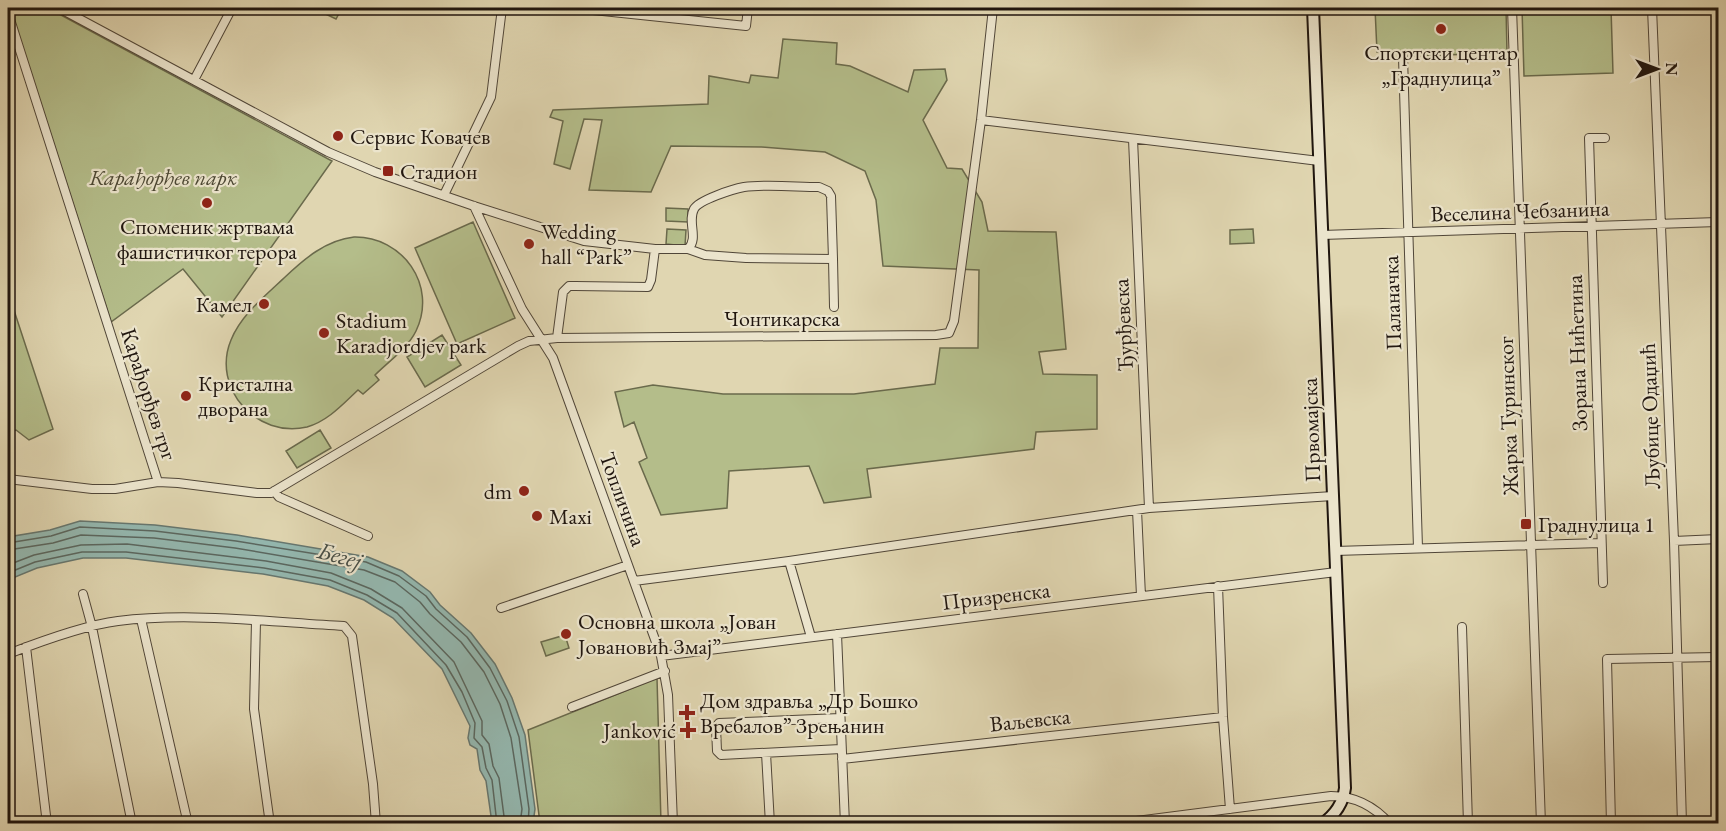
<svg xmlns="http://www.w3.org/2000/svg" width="1726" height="831" viewBox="0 0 1726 831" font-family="'EB Garamond',serif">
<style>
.green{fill:#b4bd8a;stroke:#6a6a4c;stroke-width:1.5}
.water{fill:#94b8b0;stroke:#667770;stroke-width:1.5}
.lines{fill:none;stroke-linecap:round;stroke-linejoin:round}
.shore{stroke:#5a6760;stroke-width:1.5}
.street-casing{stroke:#504638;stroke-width:10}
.secondary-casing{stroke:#20160f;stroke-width:14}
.street{stroke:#ebe4cc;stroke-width:8}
.secondary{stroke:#ebe4cc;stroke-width:10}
.poi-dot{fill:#8f2418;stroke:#ebe4cc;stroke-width:2}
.labels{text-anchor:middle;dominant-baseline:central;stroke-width:4.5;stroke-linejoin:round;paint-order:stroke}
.poi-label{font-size:22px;fill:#20160f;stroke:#ebe4cc;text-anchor:start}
.park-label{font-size:22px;font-style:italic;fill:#4c4834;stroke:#ebe4cc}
.street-label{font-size:22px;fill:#20160f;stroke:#ebe4cc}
.water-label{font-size:24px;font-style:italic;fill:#494f47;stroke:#ebe4cc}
</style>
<rect width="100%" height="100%" fill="#e0d6b1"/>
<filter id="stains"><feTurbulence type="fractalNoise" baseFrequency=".00333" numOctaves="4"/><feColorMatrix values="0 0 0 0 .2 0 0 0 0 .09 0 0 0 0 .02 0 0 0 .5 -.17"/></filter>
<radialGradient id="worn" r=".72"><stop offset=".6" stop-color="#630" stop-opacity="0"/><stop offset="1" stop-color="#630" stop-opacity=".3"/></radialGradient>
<!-- green -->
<path class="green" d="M10,8H48L332,161L222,317L183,269L111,322Z
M313,8H342L336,19Z
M1375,8H1506L1507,53L1412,56V51L1377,52Z
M1522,8H1611L1613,73L1524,76Z
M783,39L837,43L836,64L850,66L908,92L914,70L945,69L947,80L923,120L947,168L962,169L982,202L988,231L1056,232L1066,349L1039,352L1043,374L1097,375V429L1036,432L1034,449L867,469L871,497L824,503L809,466L729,471L727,508L661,515L639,462L647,458L634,422L624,427L615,392L653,385L723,394H854L935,384L940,348H978L979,270L883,266L876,200L865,171L825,152L762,147L671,146L651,192L589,190L602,120L584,119L570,169L554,164L563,121L550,117L553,110L708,104L709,76L749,83L751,75L778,78Z
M666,208L688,209V222L666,221Z
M473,222L515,318L457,344L415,248Z
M667,229L686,230L685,246L666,244Z
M1253,229L1254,243L1230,244V230Z
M354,237C402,236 438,285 416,331C407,349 389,361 375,375L379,380L363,394L358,390C343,404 328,421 307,427C257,439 211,388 231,340C241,315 265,296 284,278C304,259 326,240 354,237Z
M8,292L53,429L29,440L16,430L8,432Z
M442,335L461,365L425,387L407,357Z
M320,430L331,448L297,468L286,451Z
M565,635L569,648L546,656L541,642Z
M657,678L661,823H540L528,730Z"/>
<!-- water -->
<path class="water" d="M80,521L155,525L237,535L368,557L402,571L430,592L440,605L471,633L495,664L512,698L525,735L535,809L533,823H492L486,781L480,770L477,749L470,745L468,738L470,726L442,669L393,618L364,600L328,586L263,574L126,558H83L37,568L8,580V537L50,530Z"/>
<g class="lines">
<!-- shore -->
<path class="shore" d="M8,543L51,536L80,527L155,531L236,541L366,562L399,576L426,596L436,609L467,637L490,668L507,701L519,737L529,809L528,824
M8,550L53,543L81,535L154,538L235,548L364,570L395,582L420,602L430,614L461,642L484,672L500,704L511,738L522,809L520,824
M8,565L34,555L81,545L127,544L266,561L331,573L371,589L402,608L454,662L482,721V735L489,744L493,766L499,778L505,824
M8,573L35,562L82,552H126L264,568L330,580L367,595L397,613L446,665L462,692L475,723L474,738L482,747L486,768L492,780L497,824"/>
<defs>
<path id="street" d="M59,8L328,152L375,172L474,206L584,241L655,249H688L705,255L746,258L833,259L831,196L828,191L819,187C798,187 765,184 744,187C733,189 699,200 694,209C687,222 699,238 688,249
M574,8L746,26L748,8
M1291,8L1313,10
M1512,8L1541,824
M1652,8L1674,541L1682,824
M8,13L158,482
M1403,57L1418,548
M194,80L232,8
M981,120L1319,161
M1133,139L1149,508
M444,195L491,97L502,8
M474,206L522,309L553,358L661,656L668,695L673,824
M1322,235L1718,222
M833,259L834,307
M557,338L563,292L569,286H575L648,287L651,280L655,249
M8,479L92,489H115L158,482L178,483L257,493H271L518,346L529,341L557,338L936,335L949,333L954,321L981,120L993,8
M274,491L279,497L368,536
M1137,510L1141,596
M1674,541L1718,539
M1335,551L1601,543
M789,561L811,637
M634,581L789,561L1149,508L1333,496
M1603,583L1589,138H1605
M1218,586L1223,717L1230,809
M83,594L92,627L132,824
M501,608L628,565
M141,619L188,824
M256,621L254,709L270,824
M1462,627L1468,824
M837,634L845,824
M26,647L47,824
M8,654C39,642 85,625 118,621C190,612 271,622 344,626L352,636L373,784L376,824
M661,656L1336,572
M572,707L665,671
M840,718L719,723L716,727L717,751L721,755L841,749
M766,753L770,824
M842,759L1223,717
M433,824H444
M1113,824L1331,796C1354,796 1374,806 1390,824
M1611,824L1607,659L1718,657"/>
<path id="secondary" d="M1313,8L1345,788C1343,804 1335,815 1322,824"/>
</defs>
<!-- street casing -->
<use href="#street" class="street-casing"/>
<!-- secondary casing -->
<use href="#secondary" class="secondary-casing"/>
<!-- street -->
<use href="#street" class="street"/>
<!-- secondary -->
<use href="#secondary" class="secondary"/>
</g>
<!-- markers -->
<g class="poi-dot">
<circle cx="1441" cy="29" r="6"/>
<circle cx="338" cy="136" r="6"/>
<rect x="382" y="165" width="12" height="12" rx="3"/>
<circle cx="207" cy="203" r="6"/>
<circle cx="529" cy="244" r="6"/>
<circle cx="264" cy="304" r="6"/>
<circle cx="324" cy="333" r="6"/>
<circle cx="186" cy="396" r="6"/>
<circle cx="524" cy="491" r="6"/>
<circle cx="537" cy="516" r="6"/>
<rect x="1520" y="518" width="12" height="12" rx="3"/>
<circle cx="566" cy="634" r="6"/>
<path d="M684 704h6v6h6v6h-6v6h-6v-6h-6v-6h6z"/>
<path d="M685 721h6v6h6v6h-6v6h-6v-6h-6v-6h6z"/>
</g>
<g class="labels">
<!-- poi labels -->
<g class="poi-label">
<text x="1441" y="52" text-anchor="middle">Спортски центар<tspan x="1441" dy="25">„Граднулица”</tspan></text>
<text x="350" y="136">Сервис Ковачев</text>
<text x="400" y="171">Стадион</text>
<text x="207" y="226" text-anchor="middle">Споменик жртвама<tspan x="207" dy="25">фашистичког терора</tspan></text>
<text x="541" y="231">Wedding<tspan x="541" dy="25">hall “Park”</tspan></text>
<text x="252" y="304" text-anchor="end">Камел</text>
<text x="336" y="320">Stadium<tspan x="336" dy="25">Karadjordjev park</tspan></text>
<text x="198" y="383">Кристална<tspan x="198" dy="25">дворана</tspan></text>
<text x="512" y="491" text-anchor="end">dm</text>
<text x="549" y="516">Maxi</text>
<text x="1538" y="524">Граднулица 1</text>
<text x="578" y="621">Основна школа „Јован<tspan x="578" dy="25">Јовановић Змај”</tspan></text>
<text x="700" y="700">Дом здравља „Др Бошко<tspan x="700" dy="25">Вребалов” Зрењанин</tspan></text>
<text x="676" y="730" text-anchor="end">Janković</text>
</g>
<!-- park labels -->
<g class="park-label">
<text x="163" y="177">Карађорђев парк</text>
</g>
<!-- street labels -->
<g class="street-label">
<text transform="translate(1520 211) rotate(-2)">Веселина Чебзанина</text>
<text transform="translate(1392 303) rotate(-92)">Паланачка</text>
<text x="782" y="318">Чонтикарска</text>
<text transform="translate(1123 325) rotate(-93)">Ђурђевска</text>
<text transform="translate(1577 353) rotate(-92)">Зорана Нићетина</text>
<text transform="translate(149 394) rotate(72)">Карађорђев трг</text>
<text transform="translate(1508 416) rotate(-92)">Жарка Туринског</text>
<text transform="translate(1650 416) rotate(-92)">Љубице Одаџић</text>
<text transform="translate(1311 430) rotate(-92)">Првомајска</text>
<text transform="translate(623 499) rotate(70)">Топличина</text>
<text transform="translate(996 596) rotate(-7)">Призренска</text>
<text transform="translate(1030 720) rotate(-6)">Ваљевска</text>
</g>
<!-- water labels -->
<g class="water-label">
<text transform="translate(340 555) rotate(15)">Бегеј</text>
</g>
</g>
<!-- margin -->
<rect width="1726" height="831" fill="none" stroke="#e0d6b1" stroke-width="30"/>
<rect x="9" y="9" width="1708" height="813" fill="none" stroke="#20160f" stroke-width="3"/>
<rect x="15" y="15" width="1696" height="801" fill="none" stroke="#20160f" stroke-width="1.5"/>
<!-- north arrow -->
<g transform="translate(1657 69) rotate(90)" stroke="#ebe4cc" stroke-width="4.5" paint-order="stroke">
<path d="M0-4.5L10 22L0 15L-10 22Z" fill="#20160f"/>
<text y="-9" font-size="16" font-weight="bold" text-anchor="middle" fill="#20160f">N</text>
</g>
<rect width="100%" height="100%" filter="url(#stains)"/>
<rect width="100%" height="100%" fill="url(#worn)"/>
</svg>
